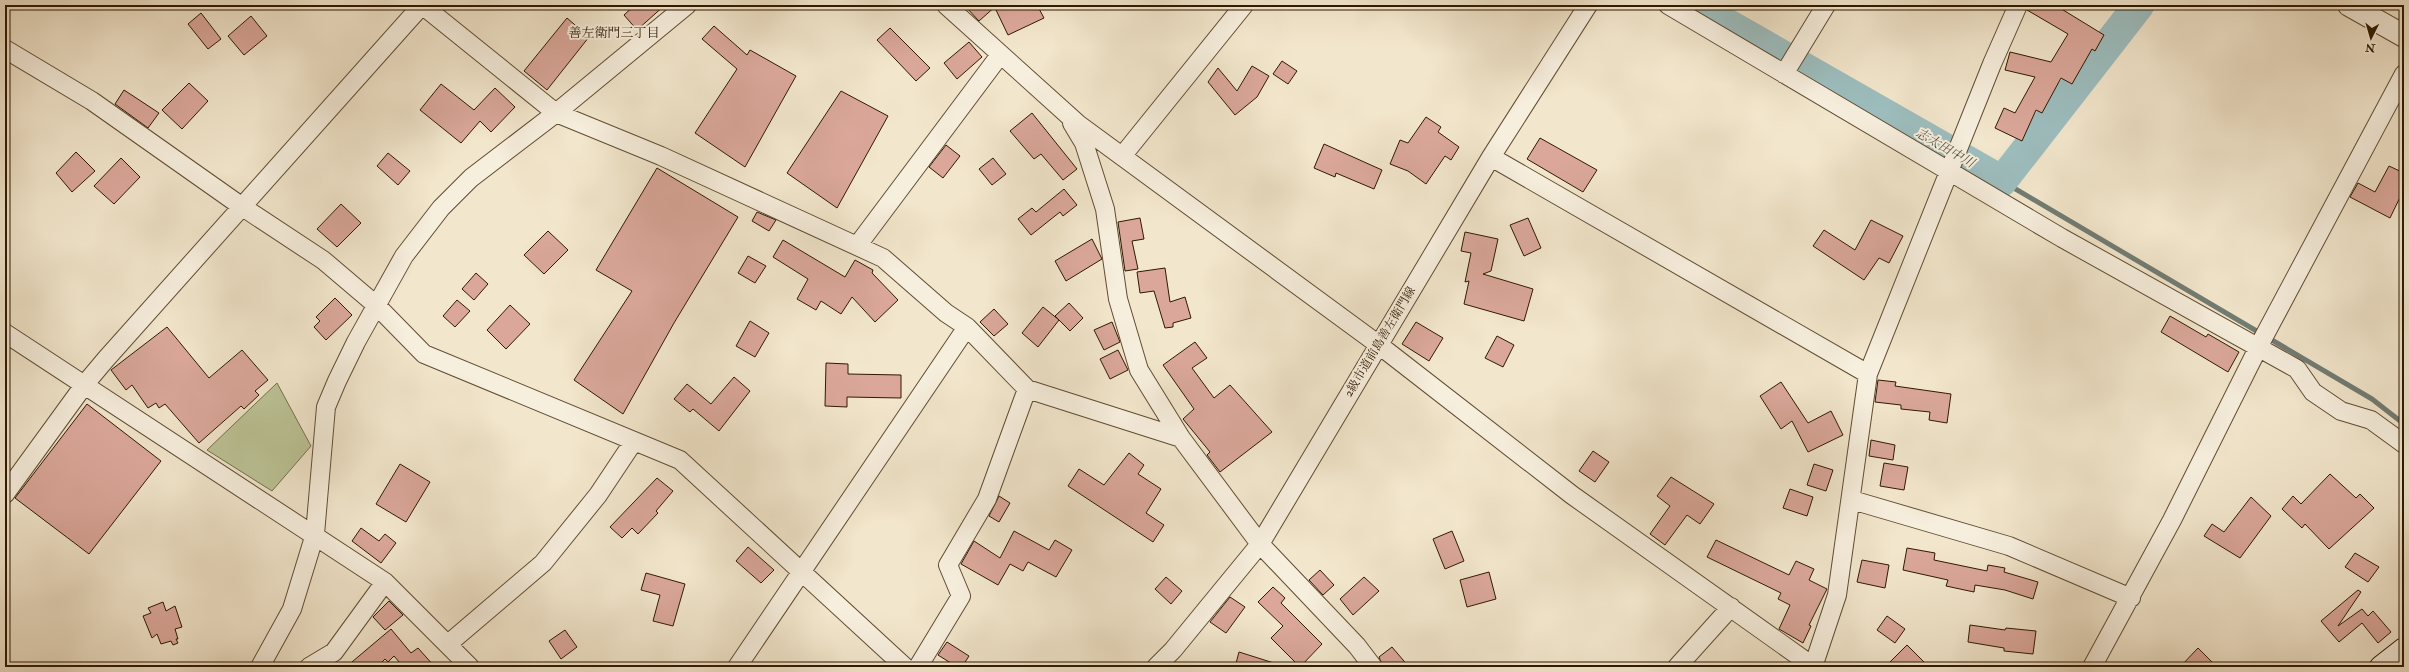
<svg xmlns="http://www.w3.org/2000/svg" width="2409" height="672" viewBox="0 0 2409 672" font-family="'IM FELL Double Pica','Noto Serif JP',serif">
<style>
.green{fill:#bcc497;stroke:#766e4c}
.lines{fill:none;stroke-linecap:round;stroke-linejoin:round}
.stream{stroke:#717c73;stroke-width:5}
.river{stroke:#9dbebf;stroke-width:31}
.building{fill:#daa79a;stroke:#2f1900}
.minor-casing{stroke:#604c33;stroke-width:20}
.tertiary-casing{stroke:#604c33;stroke-width:24}
.secondary-casing{stroke:#2f1900;stroke-width:24}
.minor{stroke:#f7efde;stroke-width:18}
.tertiary{stroke:#f7efde;stroke-width:22}
.secondary{stroke:#f7efde;stroke-width:22}
.labels{text-anchor:middle;dominant-baseline:central;stroke-width:4;stroke-linejoin:round;paint-order:stroke}
.street-label{font-size:12px;fill:#2f1900;stroke:#f7efde}
.neighbourhood-label{font-size:13px;fill:#2f1900;stroke:#f7efde}
.water-label{font-size:13px;font-style:italic;fill:#565343;stroke:#f7efde}
</style>
<rect width="100%" height="100%" fill="#f2e6cc"/>
<filter id="stains"><feTurbulence type="fractalNoise" baseFrequency=".005" numOctaves="4"/><feColorMatrix values="0 0 0 0 .2 0 0 0 0 .09 0 0 0 0 .02 0 0 0 .5 -.17"/></filter>
<radialGradient id="worn" r=".72"><stop offset=".6" stop-color="#630" stop-opacity="0"/><stop offset="1" stop-color="#630" stop-opacity=".3"/></radialGradient>
<!-- green -->
<path class="green" d="M277,383L311,446L272,491L207,450Z"/>
<g class="lines">
<!-- stream -->
<path class="stream" d="M2002,181L2372,399L2404,424"/>
<!-- river -->
<path class="river" d="M1694,5L2002,181L2139,5"/>
</g>
<!-- building -->
<path class="building" d="M635,5H665L637,30L624,15Z
M964,5H997L979,21Z
M1007,5H1037L1044,18L1008,35L996,10Z
M2028,5H2055L2104,35L2095,51L2092,49L2072,84L2061,78L2042,113L2036,110L2022,141L1995,128L2004,108L2015,113L2035,77L2005,70L2010,52L2051,62L2068,34L2027,10Z
M201,13L221,39L208,49L188,24Z
M251,16L267,36L244,55L228,36Z
M567,18L589,37L547,90L524,71Z
M714,26L747,55L750,50L796,76L745,167L695,133L737,69L702,39Z
M890,28L930,68L916,81L877,40Z
M969,42L982,57L957,79L944,63Z
M1282,61L1297,71L1288,84L1273,74Z
M1252,66L1269,76L1257,97L1235,115L1208,82L1218,68L1237,91Z
M189,83L208,101L182,129L162,110Z
M441,84L474,110L495,88L515,107L491,132L480,121L461,143L420,110Z
M124,90L159,113L148,128L115,104Z
M841,91L888,116L837,208L787,173Z
M1032,113L1077,169L1063,180L1041,154L1034,159L1010,131Z
M1426,117L1441,127L1438,132L1459,147L1451,160L1445,156L1426,184L1408,171L1390,164L1400,140L1408,143Z
M1540,138L1597,170L1583,192L1527,159Z
M1324,144L1382,170L1374,189L1336,173L1335,177L1314,168Z
M946,145L960,156L943,178L929,167Z
M76,152L95,171L72,192L56,173Z
M388,153L410,171L398,185L377,166Z
M121,158L140,177L114,204L94,186Z
M993,158L1006,174L992,185L979,169Z
M2389,166L2404,173V189L2390,218L2350,197L2358,183L2375,192Z
M657,168L738,217L674,323L623,414L574,380L632,291L596,270Z
M1064,189L1077,205L1063,216L1060,212L1031,235L1018,219L1032,208L1036,212Z
M341,204L361,223L337,247L317,229Z
M757,212L776,220L769,231L752,221Z
M1140,218L1144,239L1132,241L1138,269L1125,271L1118,222Z
M1528,218L1541,248L1524,256L1510,225Z
M1871,220L1903,236L1889,263L1879,258L1864,280L1813,246L1824,230L1855,250Z
M548,231L568,250L544,274L524,255Z
M1465,232L1498,239L1491,271L1483,274L1533,289L1524,321L1464,304L1469,281L1465,282L1471,253L1461,251Z
M1092,239L1102,259L1066,281L1055,261Z
M783,240L845,277L855,260L873,270L872,273L898,300L875,322L852,297L841,314L821,301L816,310L797,299L808,279L773,257Z
M748,256L766,266L755,283L738,273Z
M1165,268L1170,302L1185,297L1191,318L1173,323V327L1165,328L1154,291L1140,293L1137,272Z
M476,273L488,284L474,300L462,289Z
M335,298L352,315L326,340L314,327L320,321L316,317Z
M457,300L470,311L455,327L443,316Z
M1069,303L1083,318L1070,331L1055,316Z
M510,305L530,324L506,349L487,330Z
M1043,307L1059,320L1038,347L1022,333Z
M994,309L1008,324L994,336L980,322Z
M2170,316L2206,337L2208,334L2239,352L2228,372L2161,332Z
M750,321L769,333L755,357L736,346Z
M1112,322L1120,342L1104,350L1094,330Z
M1416,322L1443,338L1429,361L1402,344Z
M167,327L209,378L242,350L268,380L255,391L259,395L244,409L241,406L199,443L165,404L159,408L156,403L148,408L132,385L126,390L111,370Z
M1497,336L1514,345L1503,367L1485,358Z
M1195,342L1207,358L1192,368L1214,398L1230,385L1272,432L1220,472L1207,455L1210,452L1183,419L1194,409L1163,365Z
M1118,350L1128,370L1110,379L1100,359Z
M826,363L848,364V374L901,375V398L847,397V407L825,406Z
M734,377L750,391L719,431L693,409L690,412L674,399L687,384L711,404Z
M1878,380L1896,382L1895,386L1951,394L1947,423L1929,420L1930,412L1901,409V405L1875,402Z
M1781,382L1808,423L1831,411L1843,435L1808,452L1792,421L1781,429L1760,396Z
M87,404L161,461L89,554L15,498Z
M1871,440L1895,445L1893,460L1869,456Z
M1593,451L1609,462L1595,482L1579,471Z
M1129,453L1144,465L1138,474L1161,489L1146,513L1164,525L1153,542L1068,486L1079,469L1104,485Z
M1884,463L1908,467L1904,490L1880,486Z
M400,464L430,482L406,522L376,504Z
M1814,464L1833,470L1826,491L1807,485Z
M2330,474L2356,498L2360,494L2374,508L2329,549L2305,524L2302,528L2282,509L2293,496L2301,504Z
M1671,477L1714,504L1700,524L1687,515L1665,545L1650,534L1670,506L1657,496Z
M657,478L673,491L656,511L658,513L638,534L632,528L622,538L610,527Z
M1790,489L1813,497L1807,516L1783,508Z
M999,496L1010,503L999,522L989,516Z
M2251,497L2271,516L2240,558L2204,536L2212,524L2224,532Z
M361,528L379,541L385,534L396,543L381,563L352,541Z
M1014,531L1049,550L1055,540L1072,550L1056,577L1028,562L1023,571L1010,564L998,585L961,564L974,541L1000,558Z
M1452,531L1464,561L1445,569L1433,539Z
M1716,540L1789,575L1796,561L1814,569L1809,580L1827,589L1809,625L1811,626L1803,643L1779,629L1790,605L1778,599L1781,593L1707,557Z
M748,547L774,570L761,583L736,561Z
M1907,548L1935,553L1934,560L1987,571L1988,565L2005,568L2004,572L2038,582L2033,599L2005,590L1975,585L1974,592L1946,586L1948,580L1903,570Z
M2355,553L2379,567L2368,582L2345,567Z
M1862,560L1889,565L1885,588L1857,582Z
M1320,570L1334,585L1323,595L1309,580Z
M1489,572L1496,599L1467,607L1460,580Z
M646,573L685,584L673,626L653,621L660,595L641,590Z
M1166,577L1182,591L1171,604L1155,589Z
M1364,577L1379,591L1353,615L1340,599Z
M1273,587L1285,598L1281,603L1322,644L1300,667L1271,638L1283,626L1258,602Z
M2358,590L2361,592L2338,626L2362,609L2368,616L2373,611L2391,632L2378,643L2362,623L2339,642L2321,621Z
M1230,597L1245,607L1226,633L1210,622Z
M389,601L403,615L385,630L373,617Z
M163,602L166,611L175,606L182,627L175,629L178,639H176L178,643L173,645L171,641L161,644L157,634L152,638L143,616L151,613L148,608Z
M1887,616L1905,629L1895,643L1877,630Z
M1970,625L2005,630L2006,628L2036,631L2033,654L2004,651V648L1968,642Z
M391,629L411,653L418,648L435,667H395L400,663L394,656L388,662L385,659L377,667H346Z
M565,630L577,647L561,659L549,641Z
M947,642L969,656L962,667H957L938,655Z
M1907,645L1929,667H1885Z
M1392,647L1409,667H1383L1379,657Z
M2198,648L2217,667H2180Z
M1239,652L1277,664V667H1235Z"/>
<g class="lines">
<defs>
<path id="minor" d="M422,5L556,113L661,156L883,258L946,313L967,327L1027,389L1181,438
M946,5L1078,124L1379,345L1572,495L1814,667
M1668,5L2062,238L2297,369L2313,392L2341,411L2371,420L2404,444
M5,49L92,101L241,206L323,260L376,305L424,354L680,460L905,667
M1784,74L1826,5
M1072,123L1084,143L1105,209L1118,299L1139,370L1181,438L1260,544L1357,646L1373,667
M1123,155L1244,5
M1491,157L1868,374
M857,246L1000,55
M5,333L385,582L470,667
M5,494L85,384L106,359L422,5
M1852,500L2009,546L2131,598
M448,644L543,563L598,495L634,441
M260,667L292,609L315,534L326,407L337,381L356,342L404,256L441,208L471,178L556,113L687,5
M309,667L334,652L385,582
M737,667L967,327
M918,667L961,596L948,565L987,499L1027,389
M1156,667L1173,650L1260,544L1491,157L1588,5
M1677,667L1731,607
M1813,667L1837,595L1868,374L1992,64L2018,5
M2092,667L2172,520L2261,342L2404,74"/>
<path id="tertiary" d="M2349,5L2404,36"/>
<path id="secondary" d="M2381,667L2404,649"/>
</defs>
<!-- minor casing -->
<use href="#minor" class="minor-casing"/>
<!-- tertiary casing -->
<use href="#tertiary" class="tertiary-casing"/>
<!-- secondary casing -->
<use href="#secondary" class="secondary-casing"/>
<!-- minor -->
<use href="#minor" class="minor"/>
<!-- tertiary -->
<use href="#tertiary" class="tertiary"/>
<!-- secondary -->
<use href="#secondary" class="secondary"/>
</g>
<g class="labels">
<!-- street labels -->
<g class="street-label">
<text transform="translate(1380 342) rotate(-59)">2級市道前島善左衛門線</text>
</g>
<!-- neighbourhood labels -->
<g class="neighbourhood-label">
<text x="614" y="33">善左衛門三丁目</text>
</g>
<!-- water labels -->
<g class="water-label">
<text transform="translate(1945 148) rotate(30)">志太田中川</text>
</g>
</g>
<!-- margin -->
<rect width="2409" height="672" fill="none" stroke="#f2e6cc" stroke-width="20"/>
<rect x="6" y="6" width="2397" height="660" fill="none" stroke="#2f1900" stroke-width="2"/>
<rect x="10" y="10" width="2389" height="652" fill="none" stroke="#2f1900"/>
<!-- north arrow -->
<g transform="translate(2371 38) rotate(185)" stroke="#f7efde" stroke-width="3" paint-order="stroke">
<path d="M0-3L7 15L0 10L-7 15Z" fill="#2f1900"/>
<text y="-6" font-size="11" font-weight="bold" text-anchor="middle" fill="#2f1900">N</text>
</g>
<rect width="100%" height="100%" filter="url(#stains)"/>
<rect width="100%" height="100%" fill="url(#worn)"/>
</svg>
